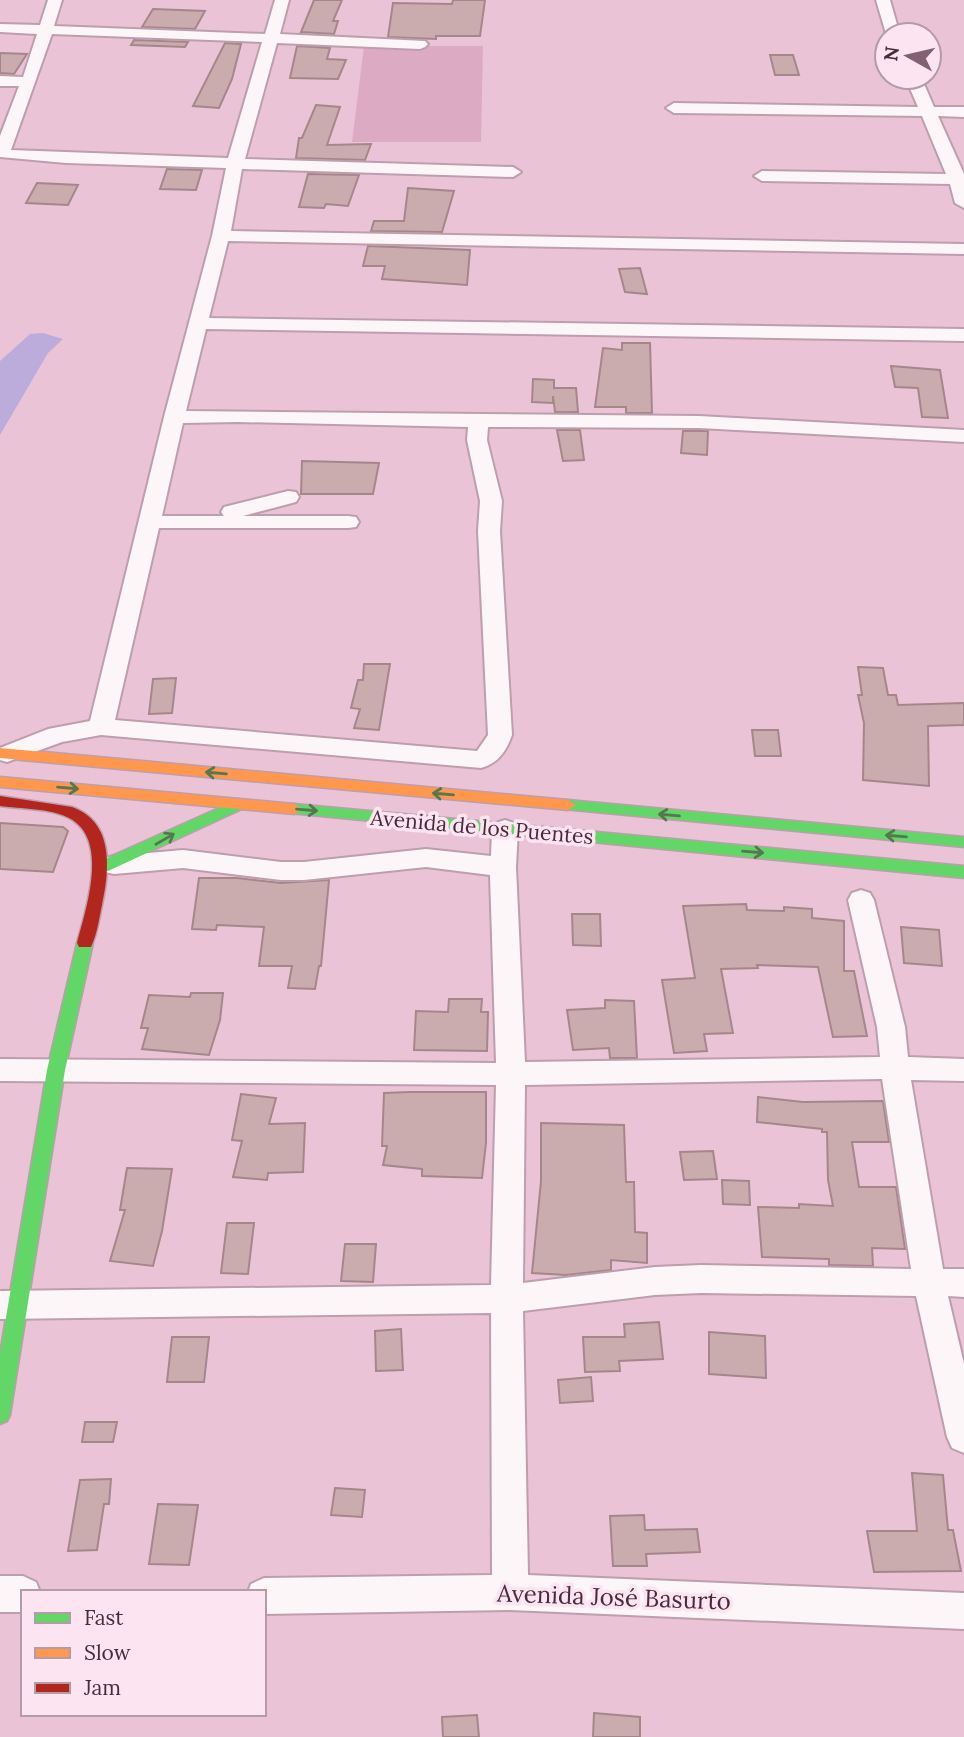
<svg xmlns="http://www.w3.org/2000/svg" width="964" height="1737" viewBox="0 0 964 1737" font-family="Lora,serif">
<style>
.green{fill:#dcabc3}
.water{fill:#bbacdc}
.building{fill:#cbacae;stroke:#a5878a;stroke-width:2}
.lines{fill:none;stroke-linecap:round;stroke-linejoin:round}
.street-casing{stroke:#bd9ead;stroke-width:4}
.fast-casing{stroke:#bd9ead;stroke-width:3}
.slow-casing{stroke:#bd9ead;stroke-width:3}
.jam-casing{stroke:#bd9ead;stroke-width:3}
.street{fill:#fcf6f9;fill-rule:evenodd}
.fast{fill:#63d668;fill-rule:evenodd}
.slow{fill:#ff974d;fill-rule:evenodd}
.jam{fill:#b3261e;fill-rule:evenodd}
.oneway{stroke:#55784f}
.labels{text-anchor:middle;dominant-baseline:central;stroke-width:7;stroke-linejoin:round;paint-order:stroke}
.street-label{font-size:21px;fill:#492c3b;stroke:#fce5f0}
.near-street-label{font-size:24px;fill:#492c3b;stroke:#fce5f0}
</style>
<rect width="100%" height="100%" fill="#ebc3d7"/>
<!-- green -->
<path class="green" d="M364,46H483L481,142H352Z"/>
<!-- water -->
<path class="water" d="M43,333L63,339L48,353L0,435V361L30,334Z"/>
<!-- building -->
<path class="building" d="M314,0H342L333,21H338L334,34L301,32Z
M453,0H485L480,36H436V39L388,37L393,3L452,4Z
M153,9L205,11L195,29L142,27Z
M134,40L188,42L185,47L131,45Z
M225,43L241,44L232,79L219,108L193,106Z
M297,46L330,48L327,59L346,60L338,79L290,78Z
M0,53L27,54L14,74L0,73Z
M770,55H793L799,75H775Z
M316,105L340,107L327,145L371,144L365,160L296,158L299,138H302Z
M167,169L202,170L196,190L160,189Z
M308,174L359,175L348,206L326,204L324,208L299,207Z
M37,183L78,185L68,205L26,203Z
M408,188L454,191L442,232L371,231L374,221H404Z
M368,246L470,250L467,285L382,279L385,266H363Z
M640,268L647,294L625,292L619,269Z
M622,343H650L652,413H626V407H595L603,348L622,350Z
M891,366L940,370L948,418L922,417L918,388L895,387Z
M533,379L554,380V388H576L578,412H555L553,396V403L532,402Z
M557,430H580L584,460L563,461Z
M683,431H708L707,455L681,453Z
M302,461L379,463L373,494H301Z
M364,664H390L379,730L354,728L360,709L351,708L358,680H363Z
M858,667L883,668L888,695H896L898,705L964,703V725L928,726L929,786L863,780L864,723L858,695H862Z
M176,678L172,713L149,714L153,679Z
M752,730H778L781,756H755Z
M0,823L63,827L68,831L53,872L0,869Z
M199,878H237L281,883L329,880L321,966H319L315,989L288,988L292,966H259L264,927L217,925L216,930L192,929Z
M746,904L747,910L784,911V907L812,909V918L844,921V971H854L867,1036L833,1037L818,967L757,965L758,968L721,969L733,1033L704,1034L707,1051L674,1053L662,980L695,978L683,906Z
M572,914H600L601,946L573,945Z
M901,927L939,930L942,966L904,963Z
M191,993H223L220,1020L209,1055L142,1049L148,1028H141L149,995L190,997Z
M449,999H482L481,1012H488L487,1051L414,1050L416,1011L448,1012Z
M605,1000L634,1001L637,1058H610L609,1048L573,1050L567,1010L605,1008Z
M410,1092H486V1143L482,1178L422,1176V1169L383,1165L387,1146H382L384,1093Z
M241,1094L276,1098L269,1124L305,1123L303,1172L268,1173L267,1180L233,1177L242,1141L232,1140Z
M758,1097L803,1102L883,1101L889,1142H852L859,1187H896L905,1249L872,1248L873,1266L829,1265V1259L762,1257L758,1207L799,1208V1204L833,1206L828,1180L827,1132H822V1129L757,1122Z
M541,1123L624,1125L626,1182H634L635,1232L647,1233V1263L611,1260V1270L566,1275L532,1273L541,1181Z
M713,1151L717,1179L684,1180L680,1152Z
M127,1168L172,1169L162,1231L153,1266L110,1261L125,1210H120Z
M722,1180L749,1181L750,1205L723,1204Z
M227,1223H254L248,1274L221,1273Z
M345,1244H376L373,1282L341,1281Z
M659,1322L663,1359L619,1361L620,1371L585,1372L583,1337H625L624,1324Z
M401,1329L403,1370L376,1371L375,1331Z
M709,1332L765,1336L766,1378L709,1374Z
M172,1337H209L204,1382H167Z
M591,1377L593,1401L560,1403L558,1380Z
M85,1422H117L113,1442H82Z
M912,1473L943,1475L948,1530H953L961,1571L874,1572L867,1531H917Z
M111,1479L109,1504H104L97,1550L68,1551L80,1480Z
M335,1488L365,1490L362,1517L331,1515Z
M158,1504L198,1505L189,1565L149,1564Z
M644,1515L645,1530L697,1529L700,1552L646,1554L647,1566H613L610,1516Z
M594,1713L640,1717V1737H593Z
M477,1715L479,1737H443L442,1717Z"/>
<g class="lines">
<defs>
<path id="street" d="M48,0H62L54,26L265,34L275,0H289L280,34L425,41L428,44L425,47L420,49L277,43L245,159L513,167L521,172L513,177L242,169L231,231L964,244V254L228,241L209,318L964,329V341L206,329L186,411L699,416L964,430V442L699,428L488,427L487,440L502,501L500,531L512,735C506,752 498,763 481,768L101,735L62,742L7,762L0,760V748L48,729L90,721L164,417L212,236L226,168L66,163L0,157V136L19,86H0V76L23,77L37,34L0,32V24L40,25ZM52,34L262,42L228,158L11,150ZM238,422L468,427L467,440L480,501L478,531L488,735L477,751L115,720L159,528H348L356,527L359,522L356,517L348,516H243L296,502L299,497L296,492L288,491L224,507L221,512L224,516H162L183,423Z
M876,0H890L900,35H887V37Z
M905,77H921L934,107H964V117L938,116L964,174V208L955,203L950,184L762,181L754,176L762,171L946,174L922,116L674,113L666,108L674,103L918,107Z
M505,820L514,823L518,829L516,867L525,1062L880,1057L877,1027L848,900L852,893L861,890L870,893L874,900L905,1027L908,1057L964,1059V1081L911,1080L943,1269H964V1297L948,1296L964,1364V1453L952,1448L947,1437L916,1296L701,1293L655,1295L523,1311L528,1575L964,1593V1629L510,1610L264,1614V1592H248L251,1584L264,1578L492,1575L491,1313L0,1319V1291L491,1285L496,1085L0,1081V1059L496,1063L490,875L426,867L304,880H281L183,868L114,874L105,872L101,865L105,858L114,856L183,850L281,862H304L426,849L491,856L492,829L496,823ZM882,1079L911,1269L701,1265L655,1267L523,1283L525,1085Z
M0,1576H23L36,1582L40,1592H23V1612H0Z"/>
<path id="fast" d="M239,799L247,804L244,808L108,871H96L94,867L96,863Z
M568,800L964,837V847L563,809L560,805L563,801Z
M294,804L964,866V878L289,813L286,809L289,805Z
M85,937L91,939L93,943L65,1070L10,1415L7,1421L0,1424V1354L47,1070L77,943L79,939Z"/>
<path id="slow" d="M0,748L568,800L576,805L568,810L0,758Z
M0,777L294,804L302,809L294,814L0,787Z"/>
<path id="jam" d="M0,796L72,807C114,822 110,869 102,905C99,919 97,935 91,947H79L77,943C86,909 110,839 69,818C50,808 21,809 0,806Z"/>
</defs>
<!-- street casing -->
<use href="#street" class="street-casing"/>
<!-- fast casing -->
<use href="#fast" class="fast-casing"/>
<!-- slow casing -->
<use href="#slow" class="slow-casing"/>
<!-- jam casing -->
<use href="#jam" class="jam-casing"/>
<!-- street -->
<use href="#street" class="street"/>
<!-- fast -->
<use href="#fast" class="fast"/>
<!-- slow -->
<use href="#slow" class="slow"/>
<!-- jam -->
<use href="#jam" class="jam"/>
</g>
<!-- one-way arrows -->
<defs><path id="oneway-shaft" d="M-6 0H5M1.5-3L5.5 0L1.5 3" fill="none" stroke-width="1.6" stroke-linecap="round" stroke-linejoin="round" transform="scale(1.75)"/></defs>
<g class="oneway">
<use href="#oneway-shaft" transform="translate(216 773) rotate(-175)"/>
<use href="#oneway-shaft" transform="translate(68 788) rotate(5)"/>
<use href="#oneway-shaft" transform="translate(443 794) rotate(-175)"/>
<use href="#oneway-shaft" transform="translate(307 810) rotate(5)"/>
<use href="#oneway-shaft" transform="translate(669 815) rotate(-175)"/>
<use href="#oneway-shaft" transform="translate(896 836) rotate(-175)"/>
<use href="#oneway-shaft" transform="translate(165 839) rotate(-30)"/>
<use href="#oneway-shaft" transform="translate(753 852) rotate(5)"/>
</g>
<g class="labels">
<!-- street labels -->
<g class="street-label">
<text transform="translate(482 827) rotate(5)">Avenida de los Puentes</text>
</g>
<!-- near-street labels -->
<g class="near-street-label">
<text transform="translate(614 1597) rotate(2)">Avenida José Basurto</text>
</g>
</g>
<!-- legend -->
<rect x="21" y="1590" width="245" height="126" fill="#fce5f0" stroke="#b49ba8" stroke-width="2"/>
<rect x="35" y="1613" width="35" height="10" fill="#63d668" stroke="#b49ba8" stroke-width="2"/>
<text x="84" y="1625" font-size="21" fill="#492c3b">Fast</text>
<rect x="35" y="1648" width="35" height="10" fill="#ff974d" stroke="#b49ba8" stroke-width="2"/>
<text x="84" y="1660" font-size="21" fill="#492c3b">Slow</text>
<rect x="35" y="1683" width="35" height="10" fill="#b3261e" stroke="#b49ba8" stroke-width="2"/>
<text x="84" y="1695" font-size="21" fill="#492c3b">Jam</text>
<!-- north arrow -->
<g transform="translate(908 56) rotate(278)"><circle r="33" fill="#fce5f0" stroke="#b49ba8" stroke-width="2"/>
<path d="M0-5L12 26L0 18L-12 26Z" fill="#826172"/>
<text y="-10" font-size="19" font-weight="bold" text-anchor="middle" fill="#492c3b">N</text>
</g>
</svg>
